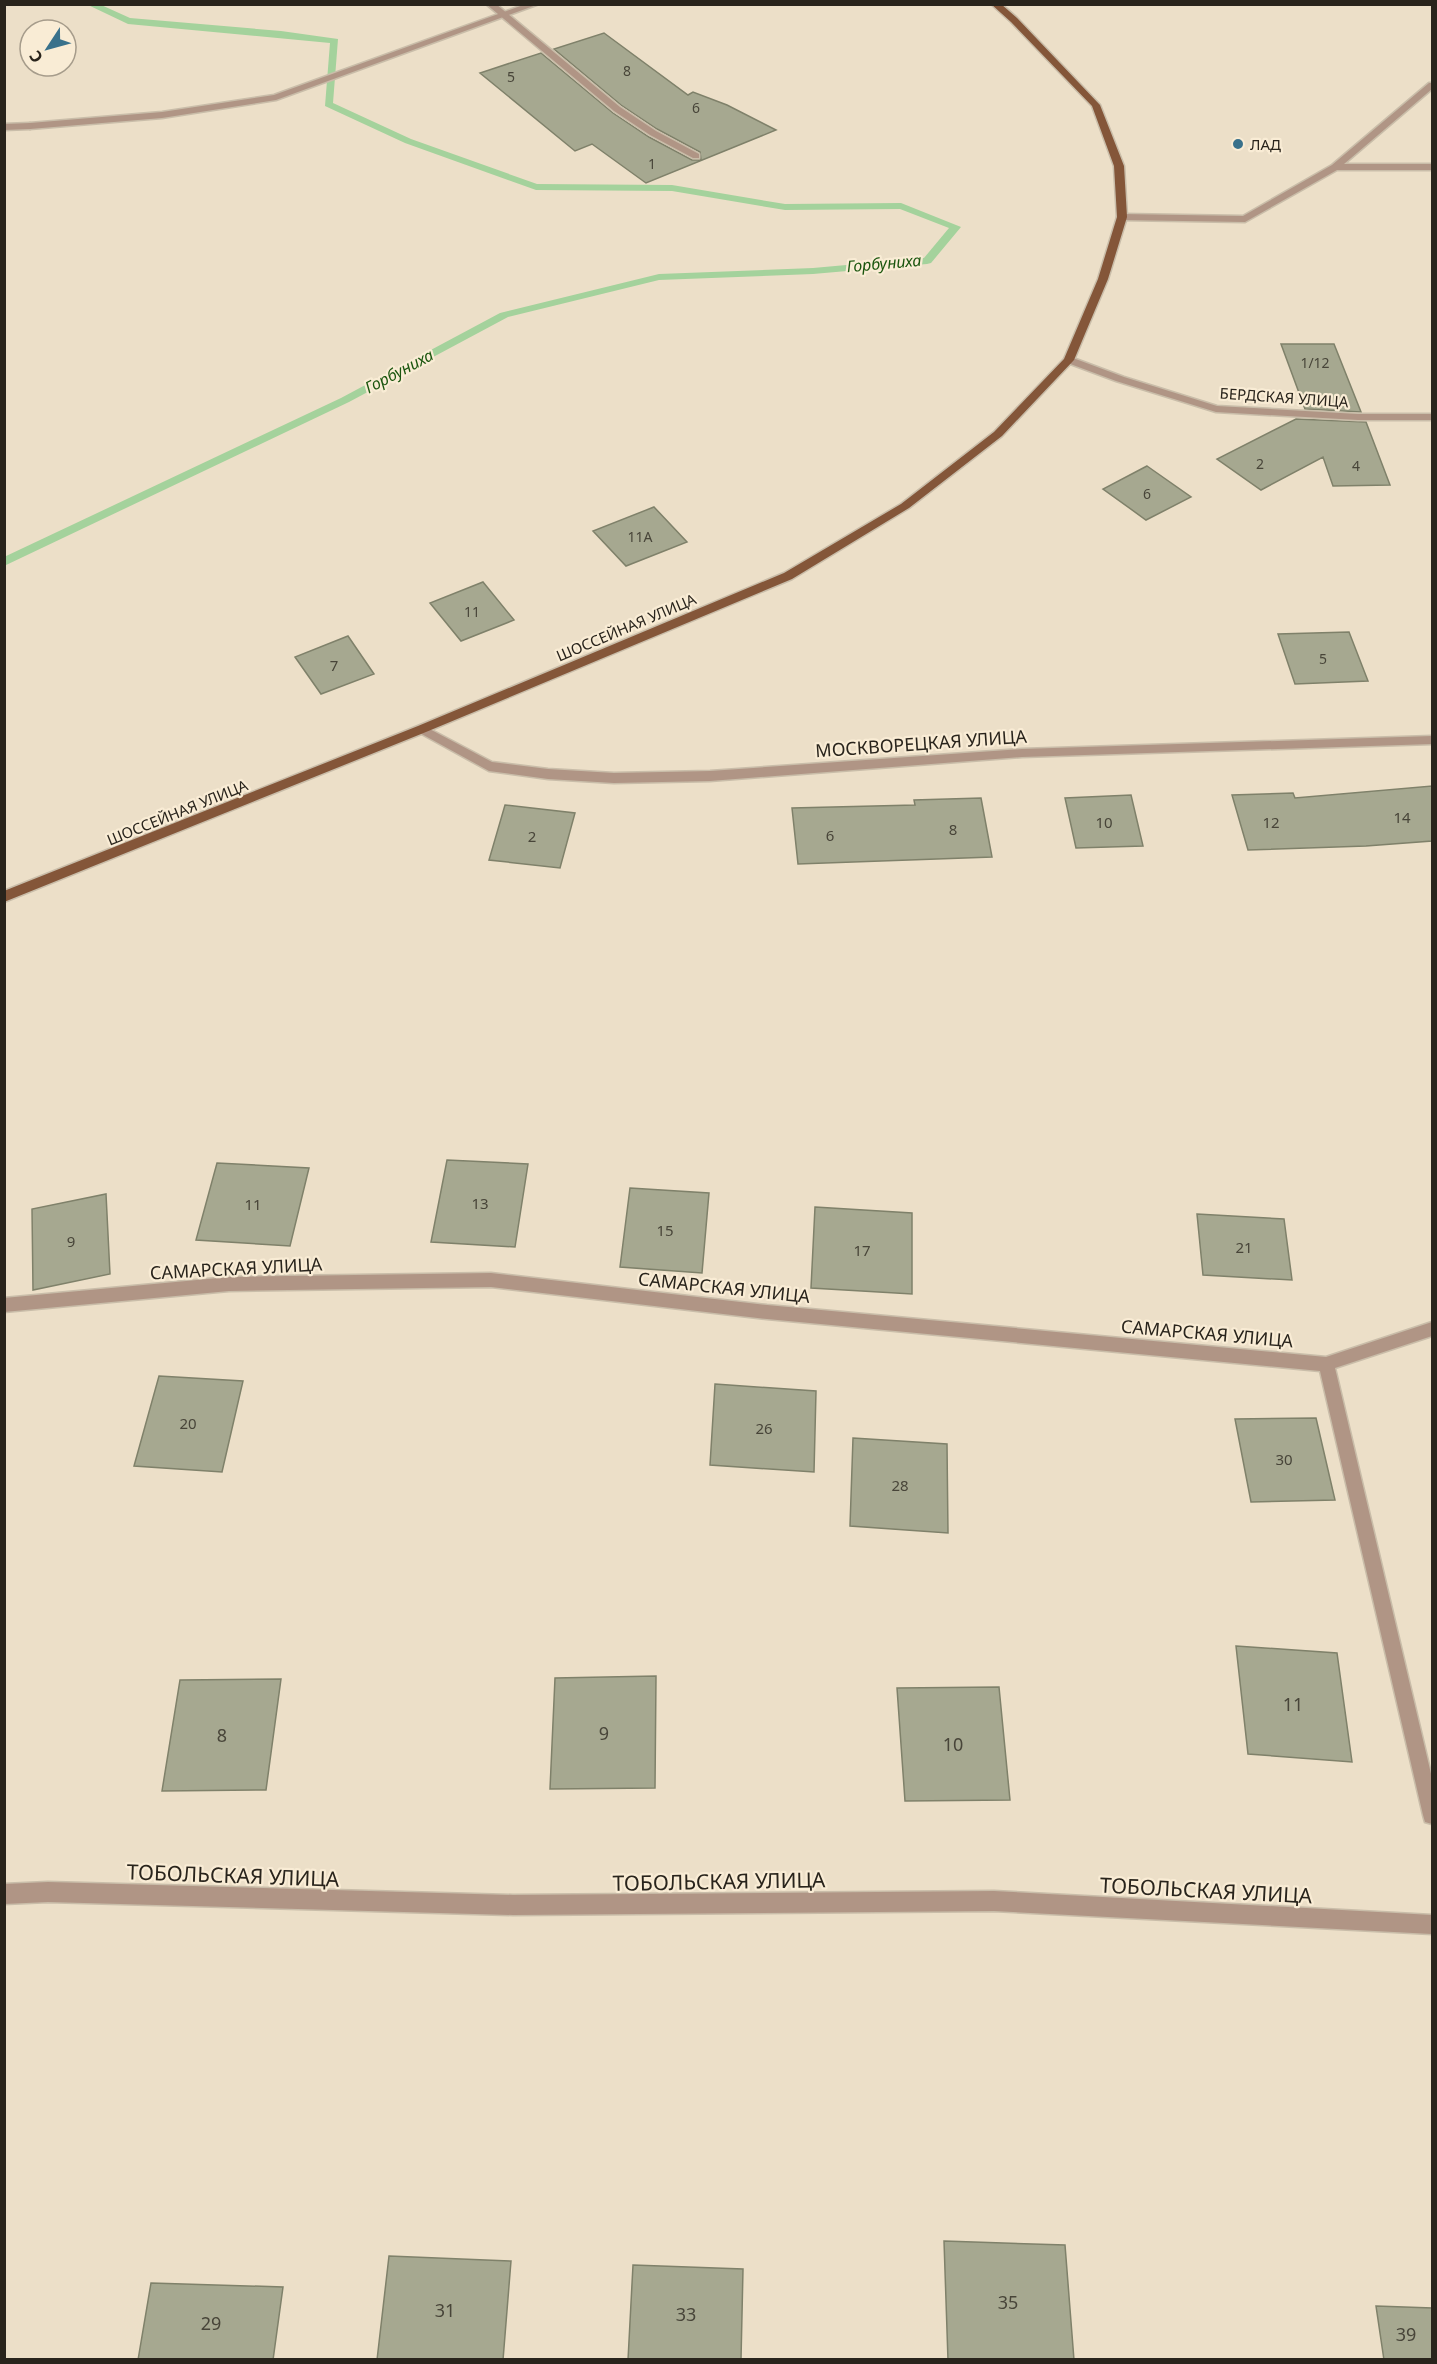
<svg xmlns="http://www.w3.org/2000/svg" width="1437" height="2364" viewBox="0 0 1437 2364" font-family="'Noto Sans',sans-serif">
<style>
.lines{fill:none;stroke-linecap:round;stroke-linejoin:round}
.stream{fill:#a4d29c;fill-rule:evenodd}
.building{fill:#a6a890;stroke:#7f816a;stroke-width:1.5}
.lane-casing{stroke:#c9bda9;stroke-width:3}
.street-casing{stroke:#c9bda9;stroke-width:3}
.primary-casing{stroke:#c9bda9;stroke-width:3}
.lane{fill:#b09585;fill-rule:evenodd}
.street{fill:#b09585;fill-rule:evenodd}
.primary{fill:#845639;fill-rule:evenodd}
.poi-dot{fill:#39718b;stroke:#f9ecd5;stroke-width:2}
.labels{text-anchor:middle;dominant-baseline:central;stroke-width:4.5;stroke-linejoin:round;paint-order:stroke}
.far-number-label{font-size:14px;fill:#484539}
.far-poi-label{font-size:15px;fill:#29241c;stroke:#f9ecd5;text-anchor:start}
.far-street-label{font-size:15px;fill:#29241c;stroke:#f9ecd5}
.number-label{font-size:15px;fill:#484539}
.far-water-label{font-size:16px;font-style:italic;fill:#1a550e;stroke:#f9ecd5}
.street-label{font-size:18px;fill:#29241c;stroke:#f9ecd5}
.near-number-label{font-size:18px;fill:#484539}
.near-street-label{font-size:21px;fill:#29241c;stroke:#f9ecd5}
</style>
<rect width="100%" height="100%" fill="#ecdfc8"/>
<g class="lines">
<!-- stream -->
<path class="stream" d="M86,4H99L130,18L281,31L338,39L333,103L411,139L537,184L672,185L785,204L901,203L961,227L931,263L927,264L813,274L659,280L508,317L349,402L4,566V557L341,398L500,313L659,274L813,268L924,258L949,228L900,209L785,210L672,191L536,190L405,143L325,106L330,43L128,24Z"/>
</g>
<!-- building -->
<path class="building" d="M604,33L688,95L693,92L727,105L776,130L646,183L592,144L575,151L480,73L541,53L613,113L649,137L692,160H701L700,152L657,129L621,105L554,49Z
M1281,344H1334L1361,412L1305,409Z
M1296,419L1366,422L1390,485L1333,486L1323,457L1261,490L1217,459Z
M1147,466L1191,497L1146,520L1103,489Z
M654,507L687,542L626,566L593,531Z
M483,582L514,620L461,641L430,603Z
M1349,632L1368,681L1295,684L1278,634Z
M348,636L374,674L321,694L295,657Z
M1432,786V841L1366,846L1248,850L1232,795L1293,793L1295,798Z
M1131,795L1143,846L1076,848L1065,798Z
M981,798L992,857L798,864L792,808L915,805L914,800Z
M505,805L575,813L560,868L489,860Z
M447,1160L528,1164L515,1247L431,1242Z
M217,1163L309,1168L290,1246L196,1240Z
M630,1188L709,1193L702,1273L620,1267Z
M106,1194L110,1274L33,1290L32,1209Z
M815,1207L912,1213V1294L811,1288Z
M1197,1214L1284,1219L1292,1280L1203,1275Z
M159,1376L243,1381L222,1472L134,1466Z
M715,1384L816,1391L814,1472L710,1465Z
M1316,1418L1335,1500L1251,1502L1235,1419Z
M853,1438L947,1444L948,1533L850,1526Z
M1236,1646L1337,1653L1352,1762L1248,1754Z
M656,1676L655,1788L550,1789L555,1678Z
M281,1679L266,1790L162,1791L180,1680Z
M999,1687L1010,1800L905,1801L897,1688Z
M944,2241L1065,2245L1074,2360H948Z
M389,2256L511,2261L503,2360H377Z
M633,2265L743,2269L741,2360H628Z
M151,2283L283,2287L273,2360H138Z
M1376,2306L1432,2308V2360H1384Z"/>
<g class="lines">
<defs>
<path id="lane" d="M526,4H539L276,100L162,118L30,129L26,126L30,123L162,112L274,95Z"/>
<path id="street" d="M486,4H496L620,107L656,131L699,154V158H693L650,135L614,111Z
M1429,83H1432V89L1344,164H1432V170H1337L1245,222L1122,220L1117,217L1122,214L1243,216L1332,165Z
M4,124L30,123L34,126L30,129L4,130Z
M1065,358H1073L1124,377L1217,406L1358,414H1432V420H1358L1216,412L1116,381L1065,362Z
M422,725L492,762L548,769L614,773L710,771L1022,749L1432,736V744L1022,757L710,781L614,783L548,779L489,771L418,732L416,729Z
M491,1273L767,1305L1326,1357L1432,1322V1336L1335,1368L1432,1778V1824L1425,1822L1423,1815L1320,1371L767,1319L491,1287L229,1291L4,1312V1298L229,1277Z
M48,1882L513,1895L994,1891L1432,1915V1934L994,1911L513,1915L48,1902L4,1904V1884Z"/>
<path id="primary" d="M991,4H1001L1017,18L1100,105L1124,166L1127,217L1108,279L1074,360L1002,436L909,508L792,579L426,732L4,902V891L418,726L784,573L901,504L994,432L1064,359L1098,279L1117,217L1114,166L1092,106L1011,22Z"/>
</defs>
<!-- lane casing -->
<use href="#lane" class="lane-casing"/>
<!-- street casing -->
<use href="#street" class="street-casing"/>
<!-- primary casing -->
<use href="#primary" class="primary-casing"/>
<!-- lane -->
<use href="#lane" class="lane"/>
<!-- street -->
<use href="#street" class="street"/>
<!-- primary -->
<use href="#primary" class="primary"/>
</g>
<!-- markers -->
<circle class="poi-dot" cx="1238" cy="144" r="6"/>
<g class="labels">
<!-- far-number labels -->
<g class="far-number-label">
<text x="627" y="70">8</text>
<text x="511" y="76">5</text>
<text x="696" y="107">6</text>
<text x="652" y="163">1</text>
<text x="1315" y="362">1/12</text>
<text x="1260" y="463">2</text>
<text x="1356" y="465">4</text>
<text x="1147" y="493">6</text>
<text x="640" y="536">11А</text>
<text x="472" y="611">11</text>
<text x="1323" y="658">5</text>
</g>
<!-- far-poi labels -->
<g class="far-poi-label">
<text x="1250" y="144">ЛАД</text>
</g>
<!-- far-street labels -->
<g class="far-street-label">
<text transform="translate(1284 397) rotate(4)">БЕРДСКАЯ УЛИЦА</text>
<text transform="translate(626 627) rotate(-23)">ШОССЕЙНАЯ УЛИЦА</text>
<text transform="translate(177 812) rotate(-22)">ШОССЕЙНАЯ УЛИЦА</text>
</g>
<!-- number labels -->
<g class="number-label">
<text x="334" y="665">7</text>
<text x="1402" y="817">14</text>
<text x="1104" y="822">10</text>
<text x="1271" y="822">12</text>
<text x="953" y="829">8</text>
<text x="830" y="835">6</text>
<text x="532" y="836">2</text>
<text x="480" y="1203">13</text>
<text x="253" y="1204">11</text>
<text x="665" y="1230">15</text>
<text x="71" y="1241">9</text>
<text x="1244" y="1247">21</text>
<text x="862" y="1250">17</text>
<text x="188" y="1423">20</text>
<text x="764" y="1428">26</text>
<text x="1284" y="1459">30</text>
<text x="900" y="1485">28</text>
</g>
<!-- far-water labels -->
<g class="far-water-label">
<text transform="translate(884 263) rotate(-5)">Горбуниха</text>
<text transform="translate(399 371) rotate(-28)">Горбуниха</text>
</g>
<!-- street labels -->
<g class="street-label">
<text transform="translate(921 743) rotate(-4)">МОСКВОРЕЦКАЯ УЛИЦА</text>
<text transform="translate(236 1268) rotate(-3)">САМАРСКАЯ УЛИЦА</text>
<text transform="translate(724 1287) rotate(6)">САМАРСКАЯ УЛИЦА</text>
<text transform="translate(1207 1333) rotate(5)">САМАРСКАЯ УЛИЦА</text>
</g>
<!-- near-number labels -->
<g class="near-number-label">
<text x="1293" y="1704">11</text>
<text x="604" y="1733">9</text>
<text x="222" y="1735">8</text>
<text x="953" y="1744">10</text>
<text x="1008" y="2302">35</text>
<text x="445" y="2310">31</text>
<text x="686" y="2314">33</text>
<text x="211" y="2323">29</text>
<text x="1406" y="2334">39</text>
</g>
<!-- near-street labels -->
<g class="near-street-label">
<text transform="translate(233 1875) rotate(2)">ТОБОЛЬСКАЯ УЛИЦА</text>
<text transform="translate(719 1881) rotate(-1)">ТОБОЛЬСКАЯ УЛИЦА</text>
<text transform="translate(1206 1890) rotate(3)">ТОБОЛЬСКАЯ УЛИЦА</text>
</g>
</g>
<!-- border -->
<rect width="1437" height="2364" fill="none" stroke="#29241c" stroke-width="12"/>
<!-- north arrow -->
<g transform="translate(48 48) rotate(234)"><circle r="28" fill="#f9ecd5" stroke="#a69c8b" stroke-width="1.5"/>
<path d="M0-4.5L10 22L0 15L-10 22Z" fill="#39718b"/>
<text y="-9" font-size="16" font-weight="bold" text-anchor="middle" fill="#29241c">С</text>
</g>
</svg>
